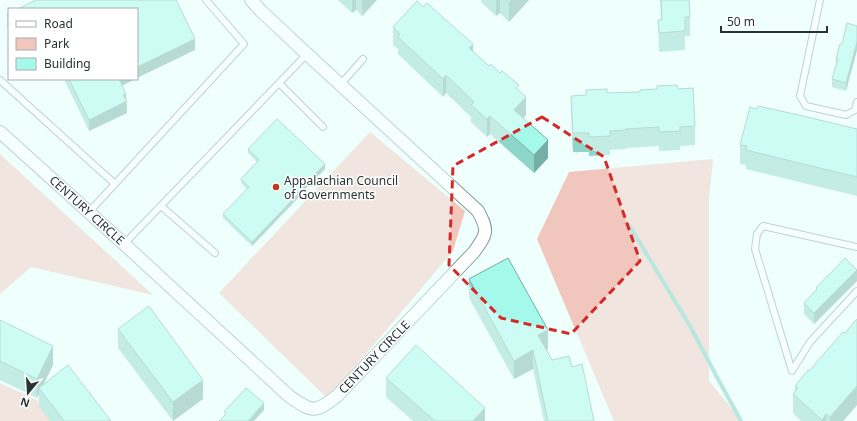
<svg xmlns="http://www.w3.org/2000/svg" width="857" height="421" viewBox="0 0 857 421" font-family="'Noto Sans',sans-serif">
<style>
.green{fill:#f1c7bd}
.lines{fill:none;stroke-linecap:round;stroke-linejoin:round}
.stream{stroke:#77c9bc;stroke-width:4}
.service-casing{stroke:#829d98;stroke-width:8}
.minor-casing{stroke:#829d98;stroke-width:14}
.service{stroke:#fff;stroke-width:6}
.minor{stroke:#fff;stroke-width:12}
.wall{fill:#8ed6ca}
.shaded-wall{fill:#74aea4}
.building{fill:#a5f9eb;stroke:#74aea4}
.marked{fill:none;stroke:#d62828;stroke-width:3;stroke-dasharray:8 5;stroke-linejoin:round}
.poi-dot{fill:#c3381d;stroke:#fff;stroke-width:1.5}
.labels{text-anchor:middle;dominant-baseline:central;stroke-width:3;stroke-linejoin:round;paint-order:stroke}
.poi-label{font-size:12px;fill:#283331;stroke:#fff;text-anchor:start}
.street-label{font-size:12px;fill:#283331;stroke:#fff}
</style>
<rect width="100%" height="100%" fill="#eefffc"/>
<!-- green -->
<path class="green" d="M370,132L465,211L453,251L328,399L219,293Z
M0,154L153,295L31,267L0,294Z
M713,159L709,197V381L742,421H614L537,239L569,172Z
M0,383L37,400L50,421H0Z"/>
<g class="lines">
<!-- stream -->
<path class="stream" d="M629,225L690,326L718,379L741,421"/>
<defs>
<path id="service" d="M820,0L800,96L806,106L846,115L855,110L857,102
M0,80L115,184
M279,83L323,127
M340,85L363,59
M161,206L215,253
M89,212L244,44L206,0
M124,244L307,54
M857,247L763,226L757,234L755,249L792,371L810,342L857,291"/>
<path id="minor" d="M0,132L124,244L289,396C312,412 314,414 337,396L474,252C487,234 489,231 478,211L307,54L261,11L251,0"/>
</defs>
<!-- service casing -->
<use href="#service" class="service-casing"/>
<!-- minor casing -->
<use href="#minor" class="minor-casing"/>
<!-- service -->
<use href="#service" class="service"/>
<!-- minor -->
<use href="#minor" class="minor"/>
</g>
<!-- wall -->
<path class="wall" d="M338,0H377L362,16L356,10L352,13Z
M481,0H529L509,22L500,13L496,16L481,2Z
M660,0H689L690,17V36H685V50L659,52L658,20H661Z
M9,13V31L7,26V14Z
M857,26V50L846,91L832,87V79L836,65V59L842,44Z
M393,27L473,52L489,66L519,91L526,115L523,118L548,158L534,173L490,134L487,137L471,122V117L446,93L443,97L398,54V49L393,45Z
M64,79H135L122,85L126,101L127,113L89,131Z
M678,89L695,126V145L680,146V150L659,151V146L626,148V149L610,150V155L589,156V152H573L571,115V96Z
M757,109L857,129V196L746,169V165L740,164V145Z
M248,149L325,169L298,196V198L252,246L223,218V214L247,189L241,183V179L257,162L248,153Z
M827,277L857,281L814,324L804,314V303L816,290V288Z
M469,279L548,349L546,350L552,360L572,367L594,421H544L533,369L514,379L469,298Z
M857,319V405L843,421H801L793,413V394L795,391V386L845,333Z
M0,320L53,365L43,384L111,421H50L39,407V394L37,398L0,380Z
M118,329L203,399L173,421L118,348Z
M386,378L485,421H413L386,397Z"/>
<!-- shaded-wall -->
<path class="shaded-wall" d="M352,0H356V10L352,13Z
M362,0H377L362,16Z
M496,0H500V13L496,16Z
M512,0H529L509,22V3Z
M195,39V50L137,78V67Z
M857,42V50L846,91V83Z
M473,44V62L469,48Z
M446,75V93L443,97V79Z
M118,79H135L118,88Z
M126,94L127,113L89,131V120L123,95Z
M526,97V115L514,128V110Z
M490,116V134L487,137V119Z
M548,140V158L534,173V155Z
M325,164V169L298,196V198L252,246V242L297,193Z
M857,270V281L814,324V313Z
M548,330V349L538,354V335Z
M53,346V365L41,390L39,388V394L37,398V379Z
M533,350V369L514,379V361Z
M203,380V399L173,421V402Z
M857,386V405L843,421H830V417Z
M264,403V410L254,421H248Z
M485,408V421H473Z
M826,414V421H822V420Z"/>
<!-- building -->
<path class="building" d="M36,0H176L195,39L137,67V9H18Z
M506,0H512L509,3Z
M661,0H689L690,17H685V31L659,33L658,20H662Z
M417,1L423,7L427,3L473,44L469,48L489,66L491,64L500,73L502,71L519,85L516,88L526,97L514,110L548,140L534,155L490,116L487,119L471,105L474,102L446,75L443,79L398,37L400,34L393,27Z
M9,13V19L7,14Z
M847,23L857,26V42L846,83L832,79L838,59H836L840,44H842Z
M69,79H119L126,94L123,95L127,101L89,120Z
M677,85L678,89L693,88L695,126L680,127V131L659,132V127L626,129V130L610,131V136L589,137V133H573L571,96L586,95V90L607,89V93L640,92V90L657,89V86Z
M758,106L799,115L857,129V177L746,150L747,146L740,145L750,107L757,109Z
M277,119L325,164L297,193L298,194L252,242L223,214L249,187L241,179L259,160L248,149Z
M508,258L548,330L538,335L552,360L569,356L572,367L582,364L594,421H548L533,350L514,361L469,279Z
M845,258L857,270L814,313L804,303L817,289L816,288L827,276V277Z
M149,306L203,380L173,402L118,329Z
M857,319V386L830,417L826,414L822,420L793,394L798,388L795,386L808,370L809,371L843,332L845,333Z
M0,320L53,346L37,379L0,361Z
M416,345L485,408L473,421H435L386,378Z
M68,365L111,421H64L39,388Z
M246,388L264,403L248,421H219L226,414L224,412Z"/>
<!-- marked area -->
<path d="M0 0H857V421H0ZM542,117L604,157L640,261L571,334L501,318L449,265L453,166Z" fill="#eefffc" fill-opacity=".55" fill-rule="evenodd"/>
<path class="marked" d="M542,117L604,157L640,261L571,334L501,318L449,265L453,166Z"/>
<!-- markers -->
<circle class="poi-dot" cx="276" cy="187" r="4"/>
<g class="labels">
<!-- poi labels -->
<g class="poi-label">
<text x="284" y="180">Appalachian Council<tspan x="284" dy="14">of Governments</tspan></text>
</g>
<!-- street labels -->
<g class="street-label">
<text transform="translate(87 210) rotate(42)">CENTURY CIRCLE</text>
<text transform="translate(374 357) rotate(-46)">CENTURY CIRCLE</text>
</g>
</g>
<!-- legend -->
<rect x="8" y="8" width="130" height="72" fill="#ffffff" stroke="#a9adad"/>
<rect x="16" y="21" width="20" height="6" fill="#ffffff" stroke="#a9adad"/>
<text x="44" y="28" font-size="12" fill="#283331">Road</text>
<rect x="16" y="38" width="20" height="12" fill="#f1c7bd" stroke="#a9adad"/>
<text x="44" y="48" font-size="12" fill="#283331">Park</text>
<rect x="16" y="58" width="20" height="12" fill="#a5f9eb" stroke="#a9adad"/>
<text x="44" y="68" font-size="12" fill="#283331">Building</text>
<!-- north arrow -->
<g transform="translate(28 393) rotate(198)" stroke="#ffffff" stroke-width="3" paint-order="stroke">
<path d="M0-3L7 15L0 10L-7 15Z" fill="#283331"/>
<text y="-6" font-size="11" font-weight="bold" text-anchor="middle" fill="#283331">N</text>
</g>
<!-- scale -->
<path d="M721 26v6h106v-6" fill="none" stroke="#283331" stroke-width="2"/>
<text x="727" y="26" font-size="12" fill="#283331" stroke="#ffffff" stroke-width="3" paint-order="stroke">50 m</text>
</svg>
